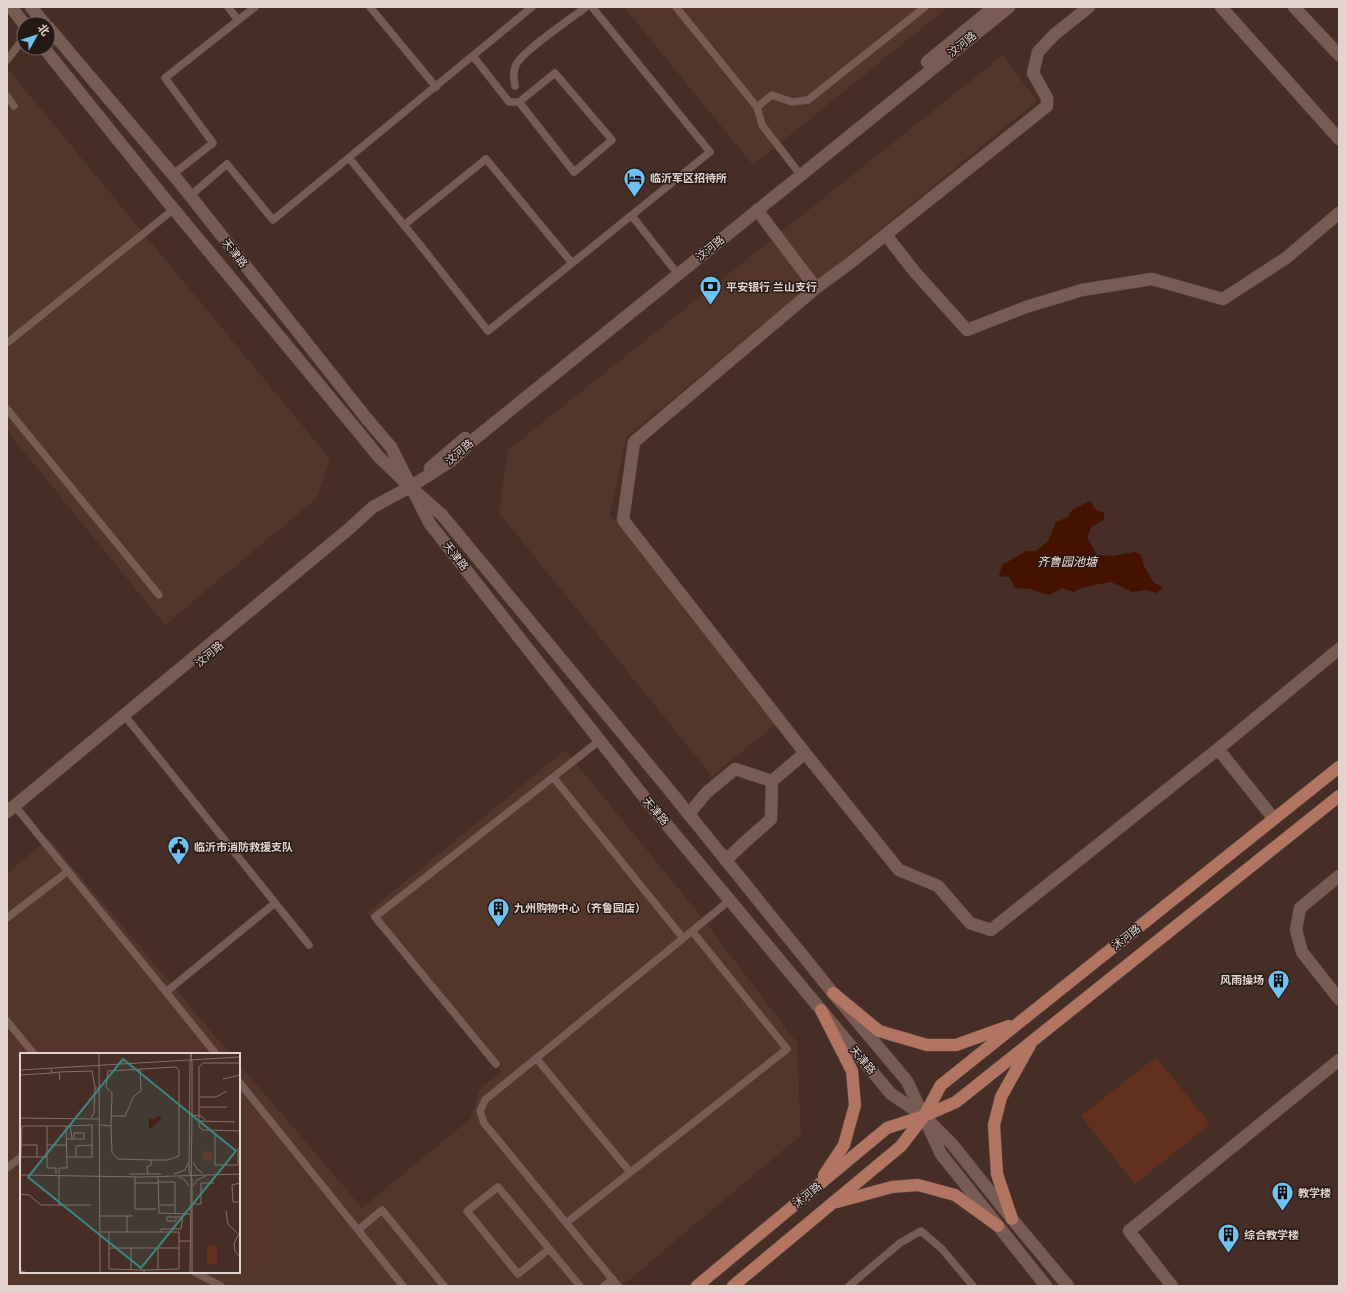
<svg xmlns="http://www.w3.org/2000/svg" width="1346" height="1293" viewBox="0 0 1346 1293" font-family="Quicksand,'Noto Sans SC',sans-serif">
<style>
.built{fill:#54352a}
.green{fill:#63301e}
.water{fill:#451200}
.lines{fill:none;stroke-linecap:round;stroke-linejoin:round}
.lane-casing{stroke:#5f4b44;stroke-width:8}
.street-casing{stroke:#5f4b44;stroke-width:13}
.secondary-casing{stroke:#5f4b44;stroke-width:13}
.primary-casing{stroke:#5f4b44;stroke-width:13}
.lane{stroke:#785c53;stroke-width:7}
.street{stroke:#785c53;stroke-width:12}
.secondary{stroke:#785c53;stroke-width:12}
.primary{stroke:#b17561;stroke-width:12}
.labels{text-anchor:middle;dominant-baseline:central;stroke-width:3;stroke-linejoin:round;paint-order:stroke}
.street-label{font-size:11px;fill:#e3d3ce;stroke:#251916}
.poi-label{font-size:11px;font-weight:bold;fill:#e3d3ce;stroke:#251916;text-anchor:start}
.water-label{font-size:12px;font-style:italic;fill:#f3ddd6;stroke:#251916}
.inset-road{fill:none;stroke:#857069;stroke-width:1}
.view{fill:#398981;fill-opacity:0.15;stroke:#398981;stroke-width:2}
.inset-edge{fill:none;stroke:#e3d3ce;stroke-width:2}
</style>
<rect width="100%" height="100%" fill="#462e26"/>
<!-- built -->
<path class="built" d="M624,7H948L753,165Z
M1003,55L1037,101L627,436L610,515L776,724L712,776L499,513L508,450Z
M7,68L330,459L317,498L165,625L7,431Z
M565,750L700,915L797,1043L801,1135L622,1286H7V873L49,839L230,1054H21V1272H239V1064L362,1208L470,1119L480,1088L502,1072L367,913Z"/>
<!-- green -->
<path class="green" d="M1156,1057L1210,1124L1135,1184L1081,1116Z"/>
<!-- water -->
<path class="water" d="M1090,501L1096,510L1104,513V520L1092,526L1087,537L1097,555L1113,556L1135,552L1141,555L1144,566L1154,583L1163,587L1157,593L1146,590L1132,592L1111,582L1084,587L1073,592L1063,588L1049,595L1030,589L1015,588L1009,577L999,576L1002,565L1026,551H1036L1048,541L1056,522L1068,517L1072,510Z"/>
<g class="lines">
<defs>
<path id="lane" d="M228,7L238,20
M370,7L436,87
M676,7L757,107L762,125L796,169
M473,56L509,102H519L555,73L612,140L574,172L519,102
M7,60L24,38
M515,86C514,79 512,72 516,65C521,52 572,18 586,7
M7,96L14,106
M757,107L772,95L792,102L808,100L925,7
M349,158L421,246L488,331L710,152L592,7
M172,175L213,143L165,78L255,7
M190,196L227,164L273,220L532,7
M632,216L673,268
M404,225L486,159L572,263
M7,343L174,209
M7,409L159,595
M129,721L309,945
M553,777L683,938
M19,811L166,992L275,903
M7,918L68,871
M166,992L216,1054
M7,1021L34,1054
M536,1058L630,1172
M496,1064L375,917L599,741
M239,1082L403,1286
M7,1168L21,1157
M566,1223L787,1049L692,931
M358,1230L382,1210L444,1286
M549,1249L518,1274L467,1211L498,1187L580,1286
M194,1272L221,1286
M604,1286L613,1279
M618,1286L484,1123L480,1111L485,1100L730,900
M849,1286L900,1243L921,1231L942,1249L973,1286"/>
<path id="street" d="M1221,7L1339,139
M886,235L914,271L967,330L1026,307L1082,290L1152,279L1223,299L1286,258L1339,213
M816,288L850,263L1047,106V98L1033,73L1038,52L1055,34L1089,7
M1218,749L1274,819
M805,753L899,870L938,886L970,923L991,930L1218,749L1339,649
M689,814L706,793L735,769L772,781L805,753L623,520L634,442L816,288L757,210
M726,860L745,842L771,819L772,781
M1339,876L1300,908L1296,930L1302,952L1339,999
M1172,1286L1129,1231L1339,1060"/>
<path id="secondary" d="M11,7L24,24
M31,7L45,24
M1294,7L1339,55
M48,27L180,183L367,419L391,447L430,524L648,802L891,1094L924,1116L952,1144L1012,1219L1068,1286
M44,48L162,195L356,429L378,456L404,481
M927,62L994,7
M430,468L465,438
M417,493L442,515L666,786L833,993L907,1081L941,1154L1046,1286
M7,812L350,528L373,507L410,487L451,461L472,441L1009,7"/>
<path id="primary" d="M833,993L879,1031L927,1045H956L1009,1026
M821,1010L852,1071L855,1105L844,1145L824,1175
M837,1202L892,1187L918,1185L955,1195L998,1226
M1012,1219L997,1174L994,1125L1001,1097L1030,1045
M697,1286L887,1128L924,1116L956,1102L1339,796
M733,1286L901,1146L924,1116L941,1085L1339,767"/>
</defs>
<!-- lane casing -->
<use href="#lane" class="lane-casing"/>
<!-- street casing -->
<use href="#street" class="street-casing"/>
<!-- secondary casing -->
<use href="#secondary" class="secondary-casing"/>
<!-- primary casing -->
<use href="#primary" class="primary-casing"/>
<!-- lane -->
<use href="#lane" class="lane"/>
<!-- street -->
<use href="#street" class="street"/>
<!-- secondary -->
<use href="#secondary" class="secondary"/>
<!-- primary -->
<use href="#primary" class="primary"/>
</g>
<!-- icons -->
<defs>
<symbol id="hotel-pin" viewBox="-11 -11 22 30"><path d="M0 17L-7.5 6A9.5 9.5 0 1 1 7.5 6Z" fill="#6fc2f4" stroke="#251916"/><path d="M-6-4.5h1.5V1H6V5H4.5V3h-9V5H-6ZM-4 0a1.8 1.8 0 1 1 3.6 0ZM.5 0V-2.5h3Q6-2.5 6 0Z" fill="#111"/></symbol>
<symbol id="bank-pin" viewBox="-11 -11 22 30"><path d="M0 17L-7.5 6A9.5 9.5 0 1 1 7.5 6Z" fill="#6fc2f4" stroke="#251916"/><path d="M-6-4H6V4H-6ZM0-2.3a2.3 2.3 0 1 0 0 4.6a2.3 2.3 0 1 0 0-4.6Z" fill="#111"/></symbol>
<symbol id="civic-pin" viewBox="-11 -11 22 30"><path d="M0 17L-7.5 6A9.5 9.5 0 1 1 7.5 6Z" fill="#6fc2f4" stroke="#251916"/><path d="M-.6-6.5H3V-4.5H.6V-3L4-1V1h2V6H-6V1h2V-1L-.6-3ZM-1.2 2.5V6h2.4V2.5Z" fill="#111"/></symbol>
<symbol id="building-pin" viewBox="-11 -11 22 30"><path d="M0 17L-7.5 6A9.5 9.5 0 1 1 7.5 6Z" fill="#6fc2f4" stroke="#251916"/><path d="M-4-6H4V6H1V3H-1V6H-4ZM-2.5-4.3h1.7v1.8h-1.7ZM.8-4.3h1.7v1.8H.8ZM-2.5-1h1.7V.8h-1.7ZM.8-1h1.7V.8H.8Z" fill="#111"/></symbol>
</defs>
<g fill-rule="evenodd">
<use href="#hotel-pin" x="622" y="166" width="25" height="34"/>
<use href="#bank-pin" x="698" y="274" width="25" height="34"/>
<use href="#civic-pin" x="166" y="834" width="25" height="34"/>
<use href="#building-pin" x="486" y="896" width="25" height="34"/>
<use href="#building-pin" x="1266" y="968" width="25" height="34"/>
<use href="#building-pin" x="1270" y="1180" width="25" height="34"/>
<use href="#building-pin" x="1216" y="1222" width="25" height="34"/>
</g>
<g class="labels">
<!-- street labels -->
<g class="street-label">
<text transform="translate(962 44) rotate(-39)">汶河路</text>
<text transform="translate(710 248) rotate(-39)">汶河路</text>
<text transform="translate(235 253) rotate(52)">天津路</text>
<text transform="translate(459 452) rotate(-40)">汶河路</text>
<text transform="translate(456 556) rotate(52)">天津路</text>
<text transform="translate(209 654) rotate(-40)">汶河路</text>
<text transform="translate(656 811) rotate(50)">天津路</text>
<text transform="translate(1126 937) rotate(-39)">沭河路</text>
<text transform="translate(863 1060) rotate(50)">天津路</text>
<text transform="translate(807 1195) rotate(-40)">沭河路</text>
</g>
<!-- poi labels -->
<g class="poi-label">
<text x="650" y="178">临沂军区招待所</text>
<text x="726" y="287">平安银行 兰山支行</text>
<text x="194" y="847">临沂市消防救援支队</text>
<text x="514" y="908">九州购物中心（齐鲁园店）</text>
<text x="1264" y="980" text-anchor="end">风雨操场</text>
<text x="1298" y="1193">教学楼</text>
<text x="1244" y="1235">综合教学楼</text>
</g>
<!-- water labels -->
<g class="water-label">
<text x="1067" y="561">齐鲁园池塘</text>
</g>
</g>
<!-- overview -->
<g transform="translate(20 1053)">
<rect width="220" height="220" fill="#462e26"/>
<path d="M181.5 103a5.5 5.5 0 1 1 11 0a5.5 5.5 0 1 1-11 0ZM187,193H197V211H187Z" fill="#63301e"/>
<path d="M129,64L134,67L137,63L142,65L129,77Z" fill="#451200"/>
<path class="inset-road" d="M79,0L80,220M170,0L172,9V60L170,220M172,0L170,9L169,118L172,126V220M220,10H183L179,14V74L183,77L220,78M31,16L32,20L39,19L40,27M0,17L220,4M39,19L72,18L75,35H79M0,22L32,20M203,26L220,22M179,44H196L207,38M179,54H207M172,62L181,63L185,67M91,63H105L114,43L121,38L120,16M0,65L79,66M71,65L74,60L75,35M179,68L215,69M50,72L52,85M80,72L91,73L92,100L98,106L131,107V112L127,114L128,121M27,73V115H36V121M46,73L72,72V104H47M91,73L92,40L86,34L88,18L156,14L159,17V103L148,107H131M195,82V112H218V95M47,86H64V80H54V86M1,92H17V104M27,92H47M27,104H1L2,73H46L47,115H39V121M56,104V93L72,92M173,109L177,116L183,120M109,121H141M154,121L165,117L168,110M0,122L124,124L220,121M115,124V156H136M138,124L139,160L170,161M159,124L165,127L169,133M138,129H155V161M115,130H138M220,130L212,132L213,149H220M173,133L177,127L186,123M0,141L9,142L21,152H71M172,151H181V130H194M39,152V123M139,152H155M206,158L208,171L217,180M80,163H113M156,164V168H147V164H163M220,178L214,191L215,198L220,204M80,179H107V163M89,179V216L124,217V220M107,179H159V188M141,179V176H161L163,161M89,195H159M138,195V217M0,210L1,218L8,220M111,217V195M124,217L159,216V188H170"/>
<path class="view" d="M103,6L216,98L121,215L8,124Z"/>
<rect width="220" height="220" class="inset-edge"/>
</g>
<!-- border -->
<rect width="1346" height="1293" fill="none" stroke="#e3d3ce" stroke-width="16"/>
<!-- north arrow -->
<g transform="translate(36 36) rotate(51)"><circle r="19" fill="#251916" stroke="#716360"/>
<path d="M0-3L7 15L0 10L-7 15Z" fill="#6fc2f4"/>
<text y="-6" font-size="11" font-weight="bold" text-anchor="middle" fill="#e3d3ce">北</text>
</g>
</svg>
